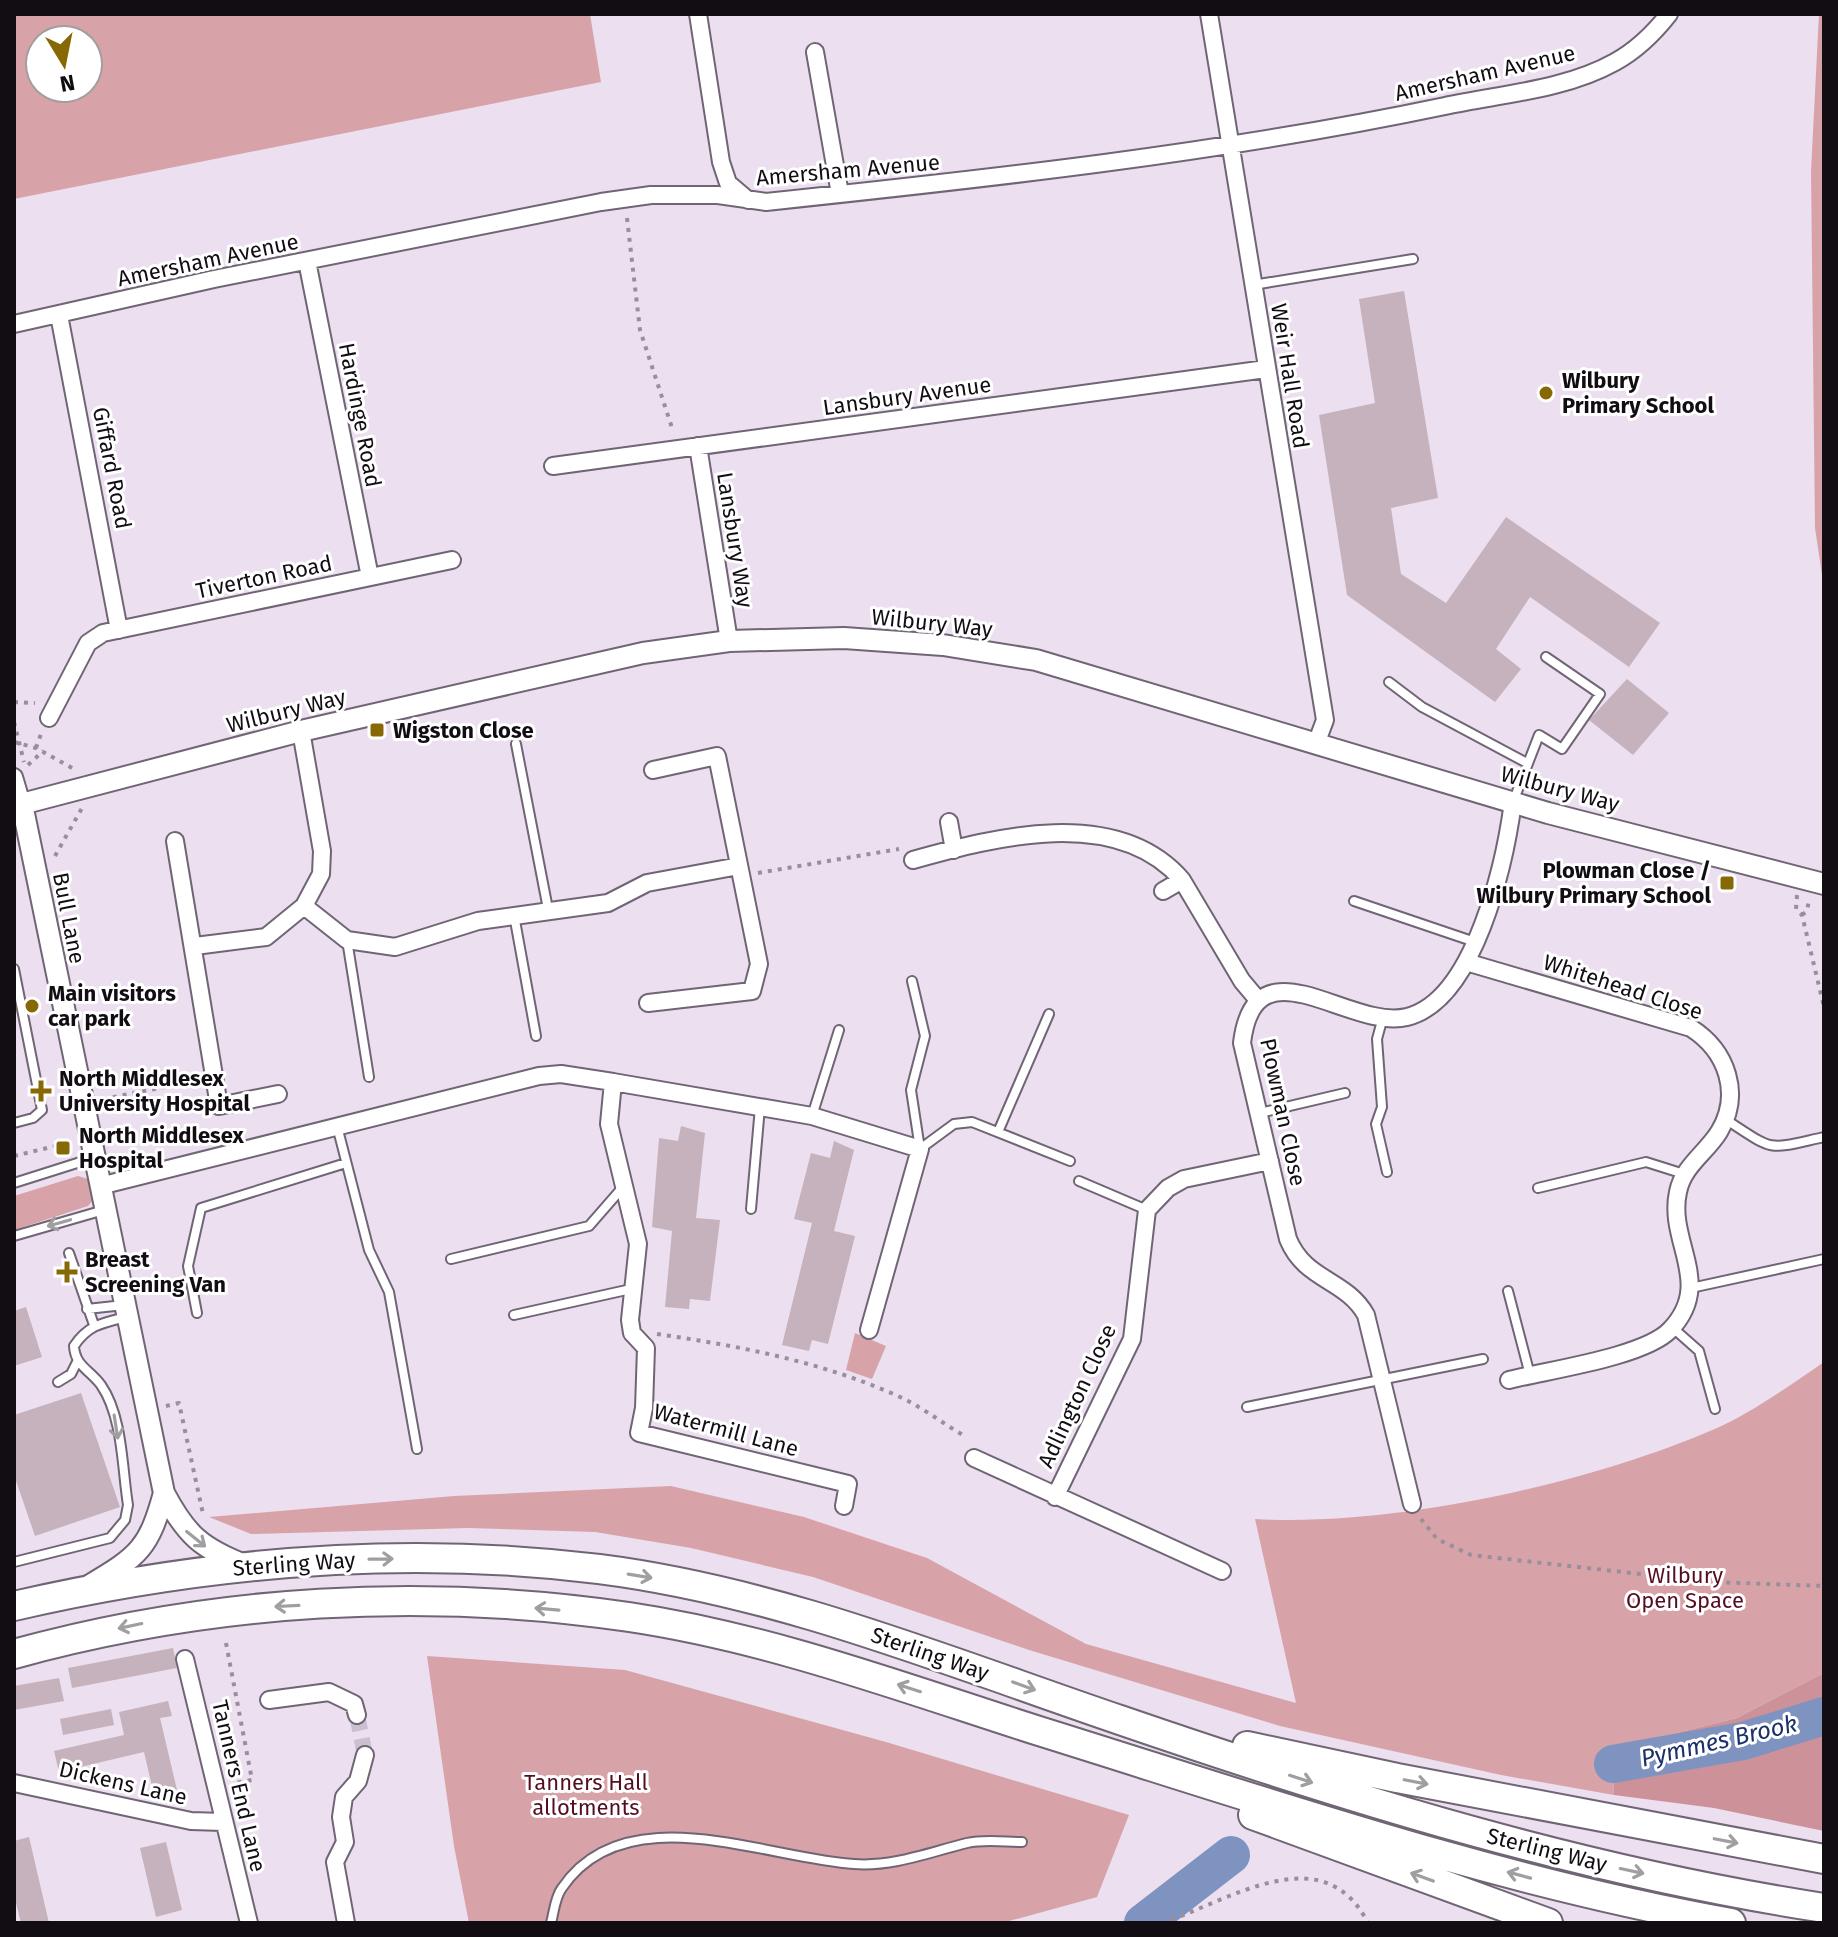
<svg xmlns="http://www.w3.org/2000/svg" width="1838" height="1937" viewBox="0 0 1838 1937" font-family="'Fira Sans',sans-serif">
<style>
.green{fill:#d7a3a9;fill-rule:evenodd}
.forest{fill:#cc9199}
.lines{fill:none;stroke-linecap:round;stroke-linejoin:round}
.river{stroke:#7e93c0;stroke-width:38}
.building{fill:#c5b2bc}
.minor-tunnel{stroke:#cbc0cf;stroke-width:16;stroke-dasharray:16 8;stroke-linecap:butt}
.service-casing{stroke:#706574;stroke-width:12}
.minor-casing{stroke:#706574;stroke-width:20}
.tertiary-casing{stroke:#706574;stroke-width:24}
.trunk-casing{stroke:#706574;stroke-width:32}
.path{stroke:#998f9c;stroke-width:4;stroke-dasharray:4 6;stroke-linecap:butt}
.service{stroke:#fff;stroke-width:8}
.minor{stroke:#fff;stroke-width:16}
.tertiary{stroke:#fff;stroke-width:20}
.trunk{stroke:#fff;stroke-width:28}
.oneway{stroke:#a09ea0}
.poi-dot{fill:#866904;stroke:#fff;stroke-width:3}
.labels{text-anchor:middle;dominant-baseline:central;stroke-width:6;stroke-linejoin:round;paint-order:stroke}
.street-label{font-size:22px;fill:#110d12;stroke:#fff}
.poi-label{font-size:22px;font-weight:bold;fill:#110d12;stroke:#fff;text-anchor:start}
.park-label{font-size:22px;fill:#550e21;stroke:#fff}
.water-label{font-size:24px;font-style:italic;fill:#1c3169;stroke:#fff}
</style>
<rect width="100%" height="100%" fill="#ecdff0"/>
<!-- green -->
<path class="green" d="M14,14H590L601,82L14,199ZM40,40H88V88H40Z
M1819,14H1824V588L1815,528L1811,171Z
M78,1176L88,1179L93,1200L88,1206L14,1230V1196Z
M855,1333L886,1346L872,1379L846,1370Z
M1824,1362V1673L1737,1718L1649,1740L1612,1746L1614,1795L1501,1775L1280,1726L1029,1650L813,1577L691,1548L595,1532L468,1528L251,1534L209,1517L454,1496L671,1486L804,1517L927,1558L1086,1644L1296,1703L1255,1519C1392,1527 1583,1485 1710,1431C1749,1415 1789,1386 1824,1362Z
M427,1656L625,1670L886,1742L1129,1815L1097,1897L1002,1923H469L454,1846Z"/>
<!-- forest -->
<path class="forest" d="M1824,1673V1831L1714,1808L1614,1795L1612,1746L1649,1740L1737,1718Z"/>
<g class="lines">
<!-- river -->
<path class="river" d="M1613,1764L1743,1741L1824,1716
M1143,1923L1231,1855"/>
</g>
<!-- building -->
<path class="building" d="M1404,291L1438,498L1391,508L1401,574L1446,603L1506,517L1660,623L1629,667L1530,597L1496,649L1521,669L1495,702L1347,595L1319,415L1375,403L1359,299Z
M1627,679L1669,713L1633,755L1589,720Z
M681,1126L705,1133L696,1218L720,1220L710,1301L690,1299L689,1309L665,1307L672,1231L652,1227L659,1138L678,1141Z
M834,1141L854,1150L834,1231L855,1236L828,1344L812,1340L809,1351L782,1345L812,1223L794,1219L811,1153L830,1158Z
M26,1307L42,1357L14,1366V1311Z
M81,1393L120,1507L35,1536L14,1475V1415Z
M173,1648L177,1668L72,1688L68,1668Z
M59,1678L64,1701L14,1710V1686Z
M168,1701L172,1716L160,1718L177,1790L154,1795L144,1752L59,1772L54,1751L124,1735L119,1712Z
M111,1709L114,1725L63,1735L60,1719Z
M29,1837L49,1923H21L14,1895V1841Z
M166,1842L182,1910L156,1917L140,1848Z"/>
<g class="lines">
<!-- minor-tunnel -->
<path class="minor-tunnel" d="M357,1715L365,1755"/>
<defs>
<path id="service" d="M1253,285L1413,259
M1389,682L1422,707L1527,763
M516,744L548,909
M1513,802L1539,735L1562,749L1600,694L1546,657
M1354,901L1475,942
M514,915L536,1036
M347,940L369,1077
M14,969L42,1110L33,1118L14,1123
M912,981L925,1036L911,1090L920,1149L954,1124L972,1122L1070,1161
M1383,1017L1377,1039L1382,1107L1376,1124L1387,1172
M1260,1113L1345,1093
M812,1116L839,1030
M1725,1119C1776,1152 1765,1150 1824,1137
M337,1126L369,1250L389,1292L417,1449
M998,1132L1049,1014
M1079,1181L1147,1210
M14,1183L93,1158
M1538,1188L1646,1162L1684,1174
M751,1209L760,1107
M14,1236L104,1210
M69,1253L94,1325
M451,1259L589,1226L623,1187
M1691,1288L1824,1259
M1508,1291L1530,1375
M87,1309L124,1305
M197,1313L188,1266L201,1208L346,1163
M514,1315L631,1289
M1673,1328L1699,1351L1715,1409
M58,1382L71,1374L77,1362
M1247,1407L1483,1359
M14,1562L110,1538L125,1520L128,1505C122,1468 123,1417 101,1385C90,1370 75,1366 74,1346C88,1325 102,1323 126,1317
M551,1923C554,1912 555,1897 562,1888C625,1795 764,1858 854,1864C893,1867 930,1852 967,1843C984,1839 1005,1842 1022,1842"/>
<path id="minor" d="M698,14L721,162L728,183L748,200
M1209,14L1325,720L1316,744
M815,52L840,194
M307,261L370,577
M59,315L119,630
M14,324L214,279L601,202L651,195H718L766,202C993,178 1221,153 1445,106C1501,94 1565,90 1615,62C1637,50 1654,33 1669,14
M698,446L729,641
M553,466L1266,369
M49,718L88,643L103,633L452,560
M14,777L22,804
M949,822L954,850
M175,841L219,1106L278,1094
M913,860C995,837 1117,805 1182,880L1242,981L1258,1000
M1163,891L1182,880
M304,906L347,940L395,947L478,921L608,903L647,883L739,866
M195,946L266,937L304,906L321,874L322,851L301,731
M1466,962L1691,1028C1727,1051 1742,1094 1719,1132C1706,1153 1683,1166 1678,1192C1667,1242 1715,1283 1670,1330C1644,1357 1548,1370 1509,1380
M648,1003L752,991L759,964L717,756L653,770
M613,1082L812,1116L920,1149L869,1330
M100,1186L539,1076L561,1074L613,1082L609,1124L638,1244L630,1320L632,1333L646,1348L644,1408L639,1433L848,1484L844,1506
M974,1458L1222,1571
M1055,1497L1132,1339L1147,1210L1168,1188L1184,1179L1270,1161
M1412,1504L1366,1315C1346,1279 1305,1281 1288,1239L1242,1043C1255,937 1349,1031 1407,1017C1475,1000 1505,862 1513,802
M185,1659L249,1923
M269,1700L329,1692L354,1704L357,1715
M14,1783L191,1821L223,1822
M346,1923L335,1862L345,1842L341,1817L344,1797L358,1781L365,1755"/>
<path id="tertiary" d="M22,804L164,1493C186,1535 202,1549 247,1566
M14,806L301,731L643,653L729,641L844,638L943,645L1036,660L1548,813L1824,884
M90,1585C139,1556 149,1548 164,1493"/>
<path id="trunk" d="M14,1606C205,1562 404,1545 599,1569C780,1592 949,1662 1120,1720C1350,1799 1583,1871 1824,1908
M14,1654C214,1599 424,1587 629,1617C770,1638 904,1688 1039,1731C1267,1802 1496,1881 1731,1923
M1247,1746L1397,1778L1824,1859
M1253,1815L1548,1923"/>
</defs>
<!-- service casing -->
<use href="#service" class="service-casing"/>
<!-- minor casing -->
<use href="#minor" class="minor-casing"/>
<!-- tertiary casing -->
<use href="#tertiary" class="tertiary-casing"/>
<!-- trunk casing -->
<use href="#trunk" class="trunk-casing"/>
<!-- path -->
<path class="path" d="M627,218L640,330L673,431
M14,702L35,703
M14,722L24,762
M14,742L36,748L74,769
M36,748L42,731
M28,765L43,751
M55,856L82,808
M758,873L899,849
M1797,895L1796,909L1802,915L1824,1007
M1802,915L1807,911L1809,900
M103,1099L196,1081
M14,1156L72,1142
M657,1334C740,1346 823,1362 900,1397C922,1407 942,1423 963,1435
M166,1406L179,1403L203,1514
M1421,1519L1437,1539L1471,1555L1712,1582L1824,1586
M226,1643L252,1780L234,1783
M1162,1923C1229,1901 1323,1835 1368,1923"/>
<!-- service -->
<use href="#service" class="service"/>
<!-- minor -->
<use href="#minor" class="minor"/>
<!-- tertiary -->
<use href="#tertiary" class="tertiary"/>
<!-- trunk -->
<use href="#trunk" class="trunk"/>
</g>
<!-- one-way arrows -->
<defs><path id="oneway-shaft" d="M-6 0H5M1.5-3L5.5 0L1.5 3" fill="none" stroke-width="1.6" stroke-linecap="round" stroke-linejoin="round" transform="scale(2)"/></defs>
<g class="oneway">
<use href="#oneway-shaft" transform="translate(59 1223) rotate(164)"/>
<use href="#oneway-shaft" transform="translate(116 1427) rotate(81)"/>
<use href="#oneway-shaft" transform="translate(196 1539) rotate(39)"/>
<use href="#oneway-shaft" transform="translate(381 1559) rotate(-1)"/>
<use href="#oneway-shaft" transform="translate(640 1576) rotate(9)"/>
<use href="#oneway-shaft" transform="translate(287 1606) rotate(177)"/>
<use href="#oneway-shaft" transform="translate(547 1609) rotate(-175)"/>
<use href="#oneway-shaft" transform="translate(130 1626) rotate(168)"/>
<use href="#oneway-shaft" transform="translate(1024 1686) rotate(20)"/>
<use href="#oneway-shaft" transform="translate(909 1688) rotate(-162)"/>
<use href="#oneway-shaft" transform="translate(1301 1779) rotate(18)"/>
<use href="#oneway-shaft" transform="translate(1416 1782) rotate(11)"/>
<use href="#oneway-shaft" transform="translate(1726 1841) rotate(11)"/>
<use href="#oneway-shaft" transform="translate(1632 1871) rotate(12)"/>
<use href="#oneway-shaft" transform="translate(1519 1875) rotate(-165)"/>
<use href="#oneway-shaft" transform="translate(1422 1877) rotate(-160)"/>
</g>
<!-- markers -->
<g class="poi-dot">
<circle cx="1546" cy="393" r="8"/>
<rect x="369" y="722" width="16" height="16" rx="4"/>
<rect x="1719" y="875" width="16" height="16" rx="4"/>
<circle cx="32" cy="1006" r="8"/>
<path d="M37 1079h8v8h8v8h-8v8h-8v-8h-8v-8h8z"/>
<rect x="55" y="1140" width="16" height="16" rx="4"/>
<path d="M63 1260h8v8h8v8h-8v8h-8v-8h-8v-8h8z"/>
</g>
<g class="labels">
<!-- street labels -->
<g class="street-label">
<text transform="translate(1485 73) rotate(-13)">Amersham Avenue</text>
<text transform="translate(848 170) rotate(-5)">Amersham Avenue</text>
<text transform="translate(208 260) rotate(-12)">Amersham Avenue</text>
<text transform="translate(1290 376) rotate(81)">Weir Hall Road</text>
<text transform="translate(907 396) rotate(-8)">Lansbury Avenue</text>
<text transform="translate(360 415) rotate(79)">Hardinge Road</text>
<text transform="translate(112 468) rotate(79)">Giffard Road</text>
<text transform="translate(735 540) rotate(81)">Lansbury Way</text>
<text transform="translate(264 577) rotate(-12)">Tiverton Road</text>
<text transform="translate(932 623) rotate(6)">Wilbury Way</text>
<text transform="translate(286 711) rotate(-14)">Wilbury Way</text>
<text transform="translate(1560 789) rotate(15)">Wilbury Way</text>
<text transform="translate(69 918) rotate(79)">Bull Lane</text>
<text transform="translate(1623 987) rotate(18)">Whitehead Close</text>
<text transform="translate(1283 1112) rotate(78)">Plowman Close</text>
<text transform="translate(1077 1396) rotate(-65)">Adlington Close</text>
<text transform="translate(726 1430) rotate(15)">Watermill Lane</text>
<text transform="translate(294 1564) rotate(-4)">Sterling Way</text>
<text transform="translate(930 1654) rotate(19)">Sterling Way</text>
<text transform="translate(123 1783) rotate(13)">Dickens Lane</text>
<text transform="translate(239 1786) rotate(77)">Tanners End Lane</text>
<text transform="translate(1547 1850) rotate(14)">Sterling Way</text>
</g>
<!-- poi labels -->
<g class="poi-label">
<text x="1562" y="380">Wilbury<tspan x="1562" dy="25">Primary School</tspan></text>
<text x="393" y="730">Wigston Close</text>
<text x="1711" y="870" text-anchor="end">Plowman Close /<tspan x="1711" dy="25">Wilbury Primary School</tspan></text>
<text x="48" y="993">Main visitors<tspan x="48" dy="25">car park</tspan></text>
<text x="59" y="1078">North Middlesex<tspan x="59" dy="25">University Hospital</tspan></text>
<text x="79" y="1135">North Middlesex<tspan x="79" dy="25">Hospital</tspan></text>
<text x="85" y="1259">Breast<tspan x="85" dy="25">Screening Van</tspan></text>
</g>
<!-- park labels -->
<g class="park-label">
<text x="1685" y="1575">Wilbury<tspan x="1685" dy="25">Open Space</tspan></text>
<text x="586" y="1782">Tanners Hall<tspan x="586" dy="25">allotments</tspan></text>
</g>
<!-- water labels -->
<g class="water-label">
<text transform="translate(1719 1741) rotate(-13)">Pymmes Brook</text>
</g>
</g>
<!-- border -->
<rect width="1838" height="1937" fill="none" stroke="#110d12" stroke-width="32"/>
<!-- north arrow -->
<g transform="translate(64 64) rotate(170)"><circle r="38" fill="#ffffff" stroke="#a09ea0" stroke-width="2"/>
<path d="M0-6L14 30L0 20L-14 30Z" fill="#866904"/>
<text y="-12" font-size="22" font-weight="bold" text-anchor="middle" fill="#110d12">N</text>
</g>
</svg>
